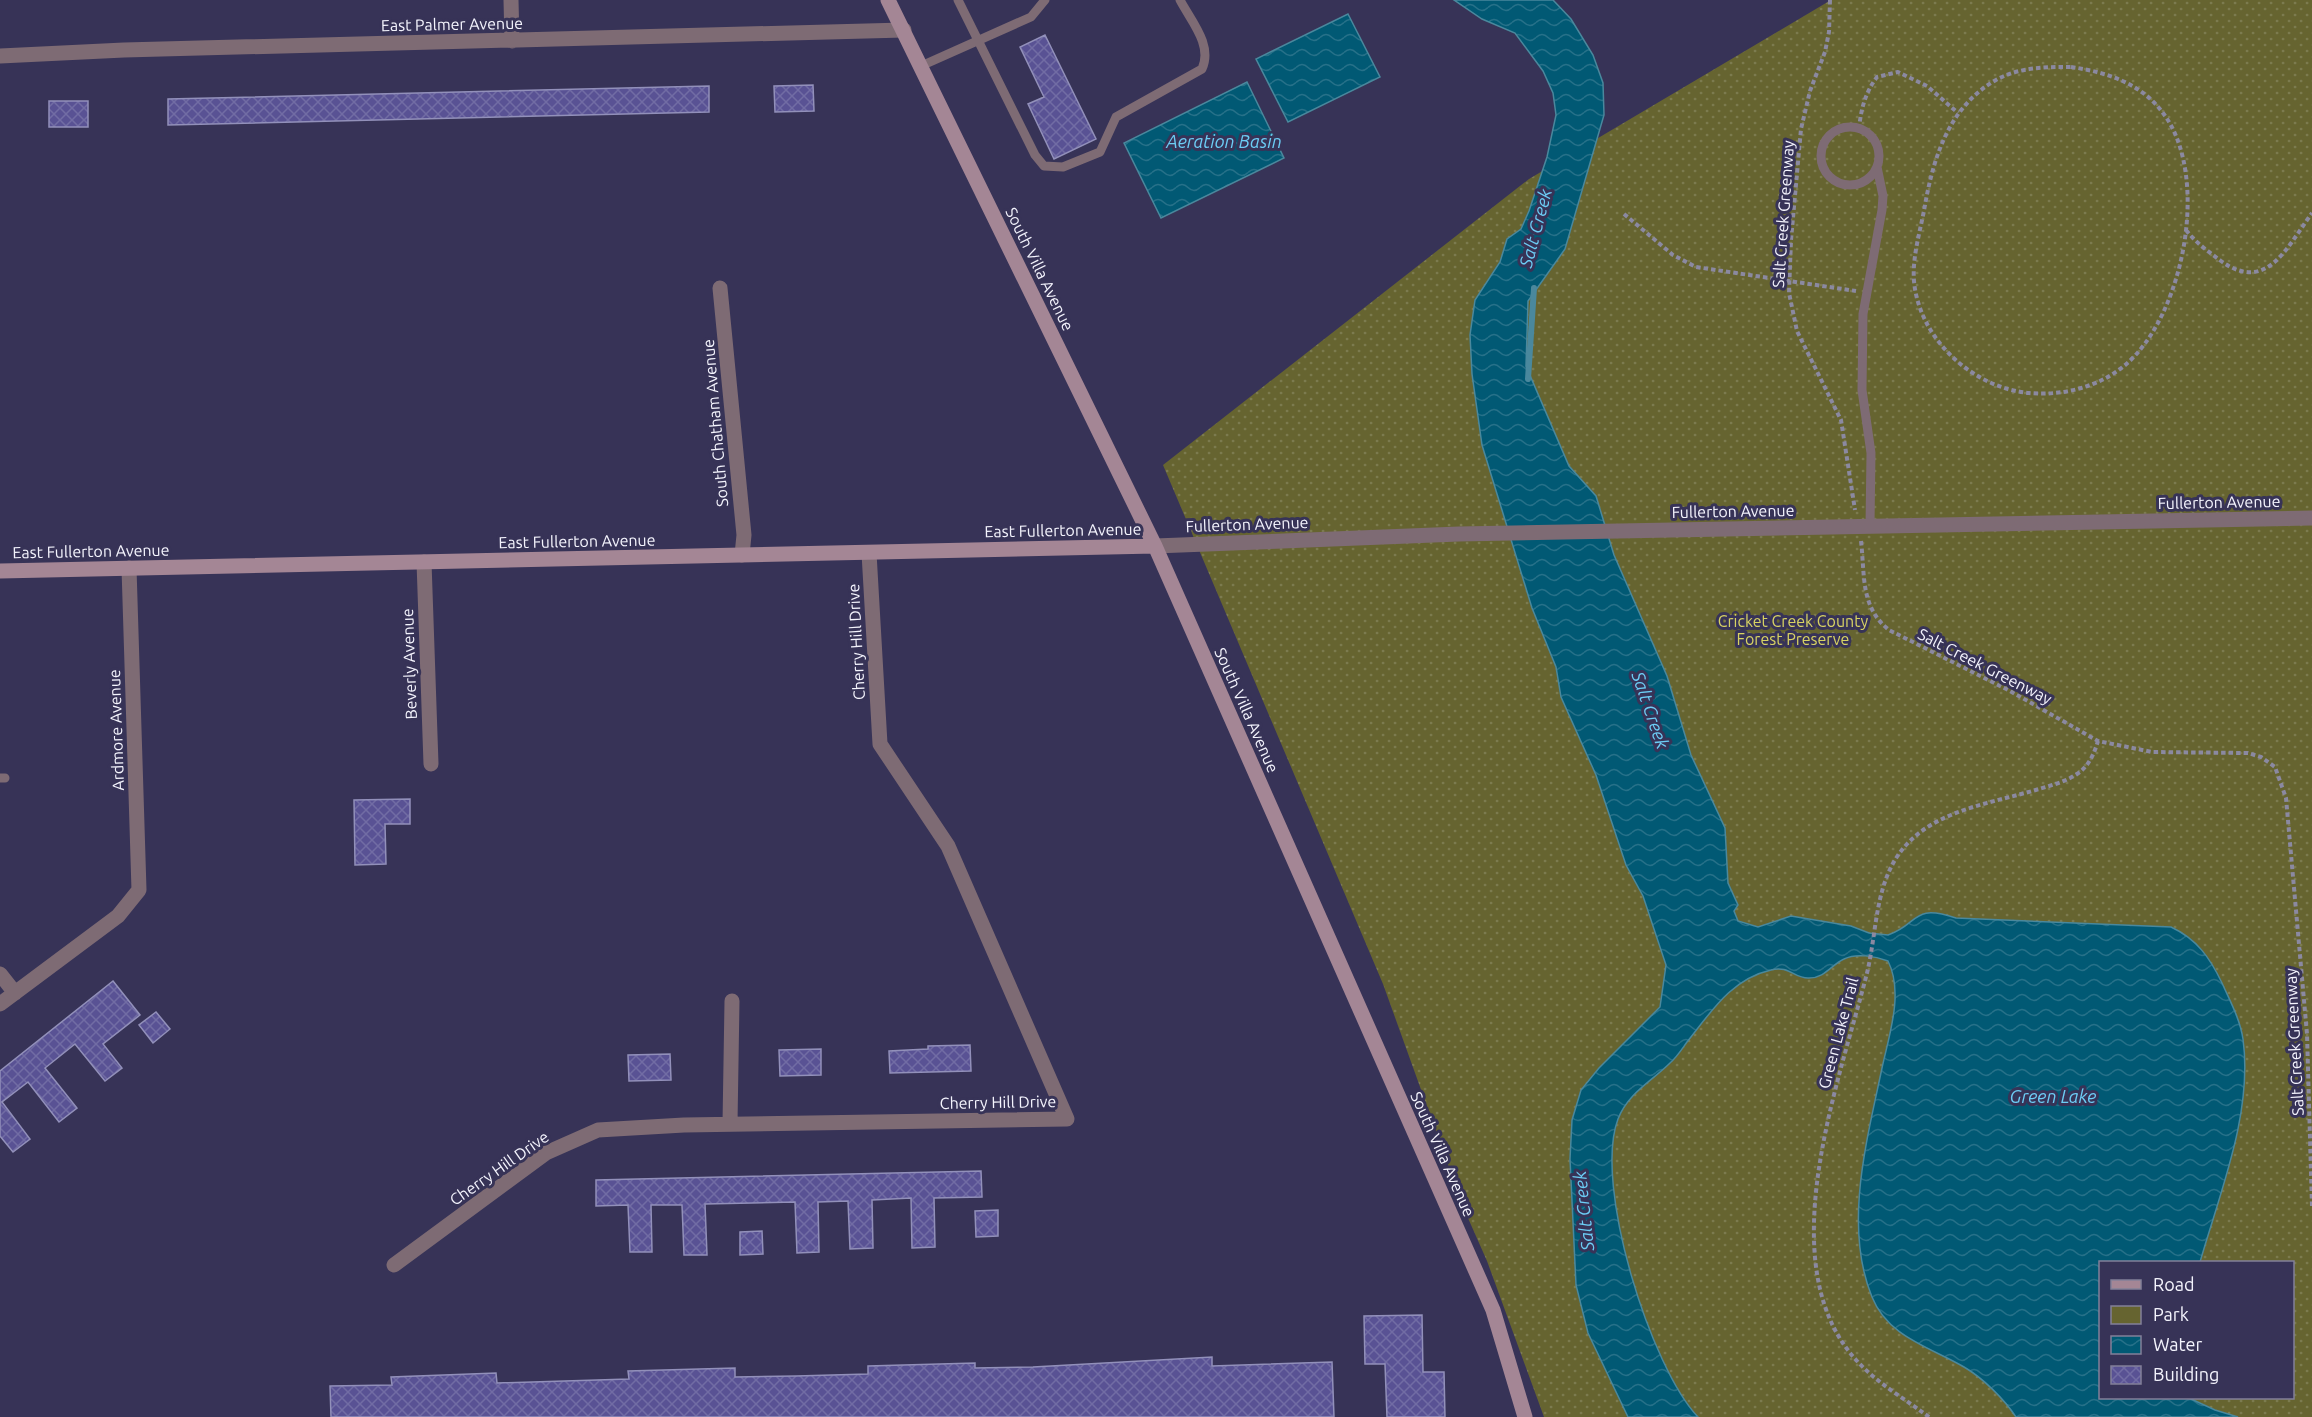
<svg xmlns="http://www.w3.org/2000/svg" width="2312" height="1417" viewBox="0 0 2312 1417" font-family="Ubuntu,sans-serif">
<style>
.green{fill:url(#green-dots);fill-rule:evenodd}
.water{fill:url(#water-waves);stroke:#4a889d;stroke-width:1.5}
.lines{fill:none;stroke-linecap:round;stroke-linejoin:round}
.stream{stroke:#4a889d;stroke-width:6}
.building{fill:url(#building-cross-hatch);stroke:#9290ba;stroke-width:1.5}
.path{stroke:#8b89a1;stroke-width:4;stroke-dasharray:4.5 3;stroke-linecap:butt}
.lane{stroke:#7e6b74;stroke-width:9}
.street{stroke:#7e6b74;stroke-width:15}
.secondary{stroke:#a48695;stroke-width:15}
.labels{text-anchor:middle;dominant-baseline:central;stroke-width:6;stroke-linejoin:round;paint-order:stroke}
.street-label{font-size:16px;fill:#f4f4fd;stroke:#373357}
.park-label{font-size:16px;fill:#d8d363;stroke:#373357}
.water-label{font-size:18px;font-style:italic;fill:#6ccdf5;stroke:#373357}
</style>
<defs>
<pattern id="green-dots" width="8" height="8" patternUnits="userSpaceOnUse" patternTransform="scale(1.5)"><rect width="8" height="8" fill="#666430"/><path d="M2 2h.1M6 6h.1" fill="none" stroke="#7c7b4f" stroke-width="1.8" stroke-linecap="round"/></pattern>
<pattern id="water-waves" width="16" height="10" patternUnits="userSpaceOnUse" patternTransform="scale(1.5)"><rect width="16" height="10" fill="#015974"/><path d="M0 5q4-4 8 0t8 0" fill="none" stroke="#277189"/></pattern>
<pattern id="building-cross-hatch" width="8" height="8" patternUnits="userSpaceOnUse" patternTransform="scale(1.5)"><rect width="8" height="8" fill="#595294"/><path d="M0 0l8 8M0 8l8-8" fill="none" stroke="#716ca4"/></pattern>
</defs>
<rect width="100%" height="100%" fill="#373357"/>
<!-- green -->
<path class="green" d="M1831,0H2312V1417H1544L1487,1261L1464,1209L1383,984L1163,465L1529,179ZM2100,1262H2292V1398H2100Z"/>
<!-- water -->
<path class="water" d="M1454,0H1553L1571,19L1593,55L1603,83L1604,115L1565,249L1528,301L1526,366L1569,466L1596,496L1614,555L1667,676L1691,755L1725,828L1728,883L1738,905L1734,911L1738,921L1758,927L1791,916L1851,926L1869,933L1888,935C1920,924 1911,903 1956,918L2171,927C2197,939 2210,958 2222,983C2230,1001 2240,1019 2243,1039C2253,1113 2220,1192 2200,1262H2100V1398H2189L2215,1410L2238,1417H2016C2004,1399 1983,1378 1964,1367C1930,1347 1888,1337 1872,1297C1843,1226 1867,1140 1882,1068C1889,1035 1904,993 1888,961C1875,956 1856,953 1844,959C1831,965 1825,978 1809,978C1795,979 1789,965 1771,970C1731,979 1711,1012 1687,1042C1682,1049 1677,1057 1670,1063C1652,1081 1628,1093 1618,1119C1593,1185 1651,1368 1698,1417H1628L1588,1333L1576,1285L1570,1159L1572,1120L1581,1090L1599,1068L1660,1007L1666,965L1643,896L1626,865L1596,775L1561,697L1556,667L1532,608L1482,445L1472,374L1470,335L1475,300L1500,262L1507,239L1521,229L1529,211L1547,157L1556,115L1553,93L1543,71L1515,33L1482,19Z
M1348,14L1380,77L1288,122L1256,59Z
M1247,82L1284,158L1161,218L1124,143Z"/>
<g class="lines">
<!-- stream -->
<path class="stream" d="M1528,379L1534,288"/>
</g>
<!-- building -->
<path class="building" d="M1045,35L1096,139L1054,159L1028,104L1044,97L1020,47Z
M813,85L814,111L775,112L774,86Z
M709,86V112L168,125V99Z
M49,101H88V127H49Z
M410,799V824H385L386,864L355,865L354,800Z
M113,981L140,1015L103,1044L122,1068L105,1081L75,1044L45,1068L77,1108L59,1122L28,1082L2,1102L30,1139L13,1152L0,1136V1071Z
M156,1012L170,1029L153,1043L139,1025Z
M970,1045L971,1071L890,1073L889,1051L928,1049V1046Z
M821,1049V1075L780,1076L779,1050Z
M670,1054L671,1080L629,1081L628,1055Z
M981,1171L982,1197L934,1198L935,1247L912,1248L911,1198L872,1200L873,1248L850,1249L848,1201L818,1202L819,1252L797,1253L795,1202L705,1204L707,1255H684L682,1205H651L652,1252H630L628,1205L596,1206V1180Z
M998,1210V1236L976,1237L975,1211Z
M762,1231L763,1254L740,1255V1232Z
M1422,1315L1423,1372H1444L1445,1417H1387L1385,1364H1365L1364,1316Z
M1212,1357V1366L1332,1362L1334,1417H331L330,1386L392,1385L391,1377L496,1373L497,1383L629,1379L628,1371L735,1368V1377L796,1376L868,1374V1366L975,1363V1368L1033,1367Z"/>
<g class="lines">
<!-- path -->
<path class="path" d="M1830,0L1829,32L1825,52L1810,91L1801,129L1791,240L1789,293L1797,331L1841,420L1855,510
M2071,67C2106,72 2141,83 2163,113C2211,176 2184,317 2124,366C2098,387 2063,396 2029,393C1973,388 1919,339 1914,281C1912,256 1921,229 1925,205C1934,155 1950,106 1996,80C2019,67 2046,67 2071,67Z
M1859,129C1861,109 1865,93 1877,77L1898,72L1927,86L1958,113
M1624,214L1673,255L1696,267L1856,291
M2186,230C2196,243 2209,252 2221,261C2267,294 2287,247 2312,213
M1861,541C1865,575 1860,607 1889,630L2010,691L2098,741L2152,752L2248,753L2261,757L2275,767L2286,798L2307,1034L2312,1207
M1929,1417C1905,1399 1877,1383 1857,1361C1768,1265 1840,1081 1867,973C1878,928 1874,876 1910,841C1942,809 1996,802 2039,789C2052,785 2065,782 2077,774C2089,766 2094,754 2098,741"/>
<!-- lane -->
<path class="lane" d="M958,0L1035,155L1044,166L1063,167L1100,152L1116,117L1202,69C1213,45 1191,21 1180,0
M921,66L1031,17L1045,0
M1821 156a29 29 0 1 1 58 0a29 29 0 1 1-58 0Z
M1870,526L1871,453L1862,390L1863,314L1882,210L1883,196L1877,167
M0,778H5"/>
<!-- street -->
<path class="street" d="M511,0L512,41
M0,56L124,50L904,30
M720,288L744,535L742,555
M1155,546L1459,534L2312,518
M424,562L431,764
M0,974L15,993
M0,1004L118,916L139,890L129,568
M730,1124L732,1001
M394,1265L546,1153L598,1130L684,1125L1067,1119L948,846L880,744L869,553"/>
<!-- secondary -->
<path class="secondary" d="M888,0L1155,546L1493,1310L1525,1417
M0,571L1155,546"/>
</g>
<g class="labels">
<!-- street labels -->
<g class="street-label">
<text transform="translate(452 24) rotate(-1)">East Palmer Avenue</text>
<text transform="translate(1783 214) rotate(-86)">Salt Creek Greenway</text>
<text transform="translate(1040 269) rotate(64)">South Villa Avenue</text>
<text transform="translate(715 423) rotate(-95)">South Chatham Avenue</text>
<text transform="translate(2219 502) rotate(-1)">Fullerton Avenue</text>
<text transform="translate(1733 511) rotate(-1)">Fullerton Avenue</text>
<text transform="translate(1247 524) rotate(-2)">Fullerton Avenue</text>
<text transform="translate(1063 530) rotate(-1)">East Fullerton Avenue</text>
<text transform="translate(577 541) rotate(-1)">East Fullerton Avenue</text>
<text transform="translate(91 551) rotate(-1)">East Fullerton Avenue</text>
<text transform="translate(856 642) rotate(-93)">Cherry Hill Drive</text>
<text transform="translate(409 664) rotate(-92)">Beverly Avenue</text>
<text transform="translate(1985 666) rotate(27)">Salt Creek Greenway</text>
<text transform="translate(1247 710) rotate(66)">South Villa Avenue</text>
<text transform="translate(116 730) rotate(-92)">Ardmore Avenue</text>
<text transform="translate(1838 1033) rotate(-75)">Green Lake Trail</text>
<text transform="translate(2294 1042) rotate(-93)">Salt Creek Greenway</text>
<text transform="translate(998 1102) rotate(-1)">Cherry Hill Drive</text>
<text transform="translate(1443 1154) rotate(66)">South Villa Avenue</text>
<text transform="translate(499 1168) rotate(-35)">Cherry Hill Drive</text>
</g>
<!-- park labels -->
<g class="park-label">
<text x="1793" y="621">Cricket Creek County<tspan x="1793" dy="18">Forest Preserve</tspan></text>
</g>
<!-- water labels -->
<g class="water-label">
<text x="1224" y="141">Aeration Basin</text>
<text transform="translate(1535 228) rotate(-75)">Salt Creek</text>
<text transform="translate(1651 710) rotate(71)">Salt Creek</text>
<text x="2053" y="1096">Green Lake</text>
<text transform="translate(1583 1211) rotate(-96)">Salt Creek</text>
</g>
</g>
<!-- legend -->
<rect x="2099" y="1261" width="195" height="138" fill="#373357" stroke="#838099" stroke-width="1.5"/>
<rect x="2111" y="1280" width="30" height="9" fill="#a48695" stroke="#838099" stroke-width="1.5"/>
<text x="2153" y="1291" font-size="18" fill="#f4f4fd">Road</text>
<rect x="2111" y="1306" width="30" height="18" fill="#666430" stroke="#838099" stroke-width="1.5"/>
<text x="2153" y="1321" font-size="18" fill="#f4f4fd">Park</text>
<rect x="2111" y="1336" width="30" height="18" fill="url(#water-waves)" stroke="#838099" stroke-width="1.5"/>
<text x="2153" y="1351" font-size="18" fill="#f4f4fd">Water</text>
<rect x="2111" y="1366" width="30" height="18" fill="url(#building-cross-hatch)" stroke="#838099" stroke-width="1.5"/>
<text x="2153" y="1381" font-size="18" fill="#f4f4fd">Building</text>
</svg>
